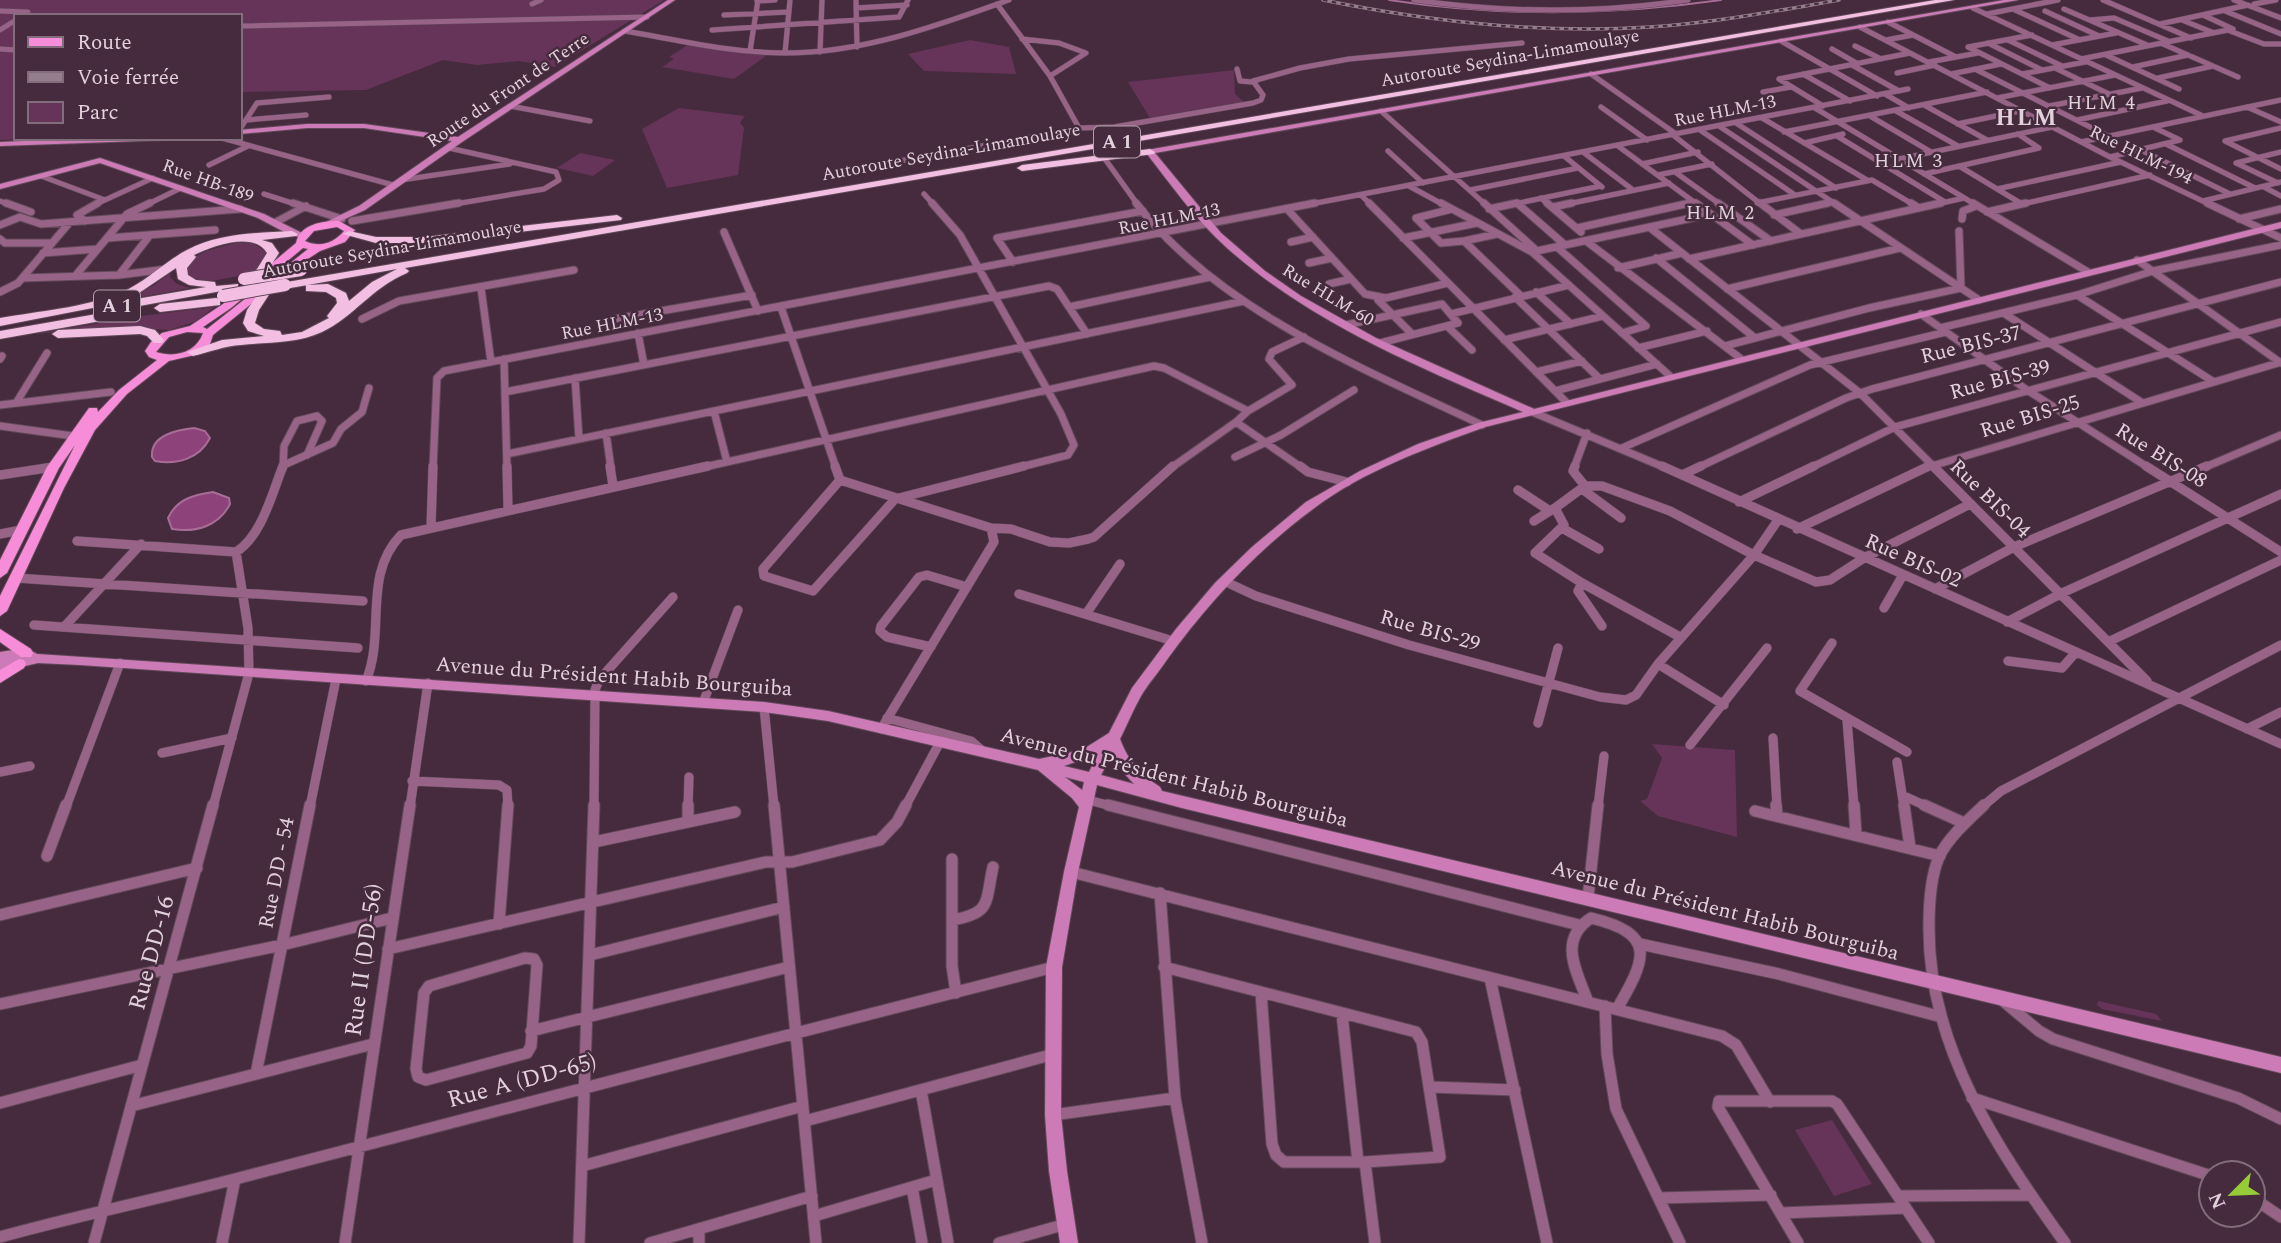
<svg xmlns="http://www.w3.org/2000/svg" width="2281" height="1243" viewBox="0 0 2281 1243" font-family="Spectral,serif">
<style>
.green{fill:#663458}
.water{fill:#8e427a;stroke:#a76d97;stroke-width:2}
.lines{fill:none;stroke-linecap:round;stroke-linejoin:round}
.stream{stroke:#a76d97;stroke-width:2}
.street-far3-casing{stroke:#614959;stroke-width:6}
.street-far2-casing{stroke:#614959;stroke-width:9}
.street-far1-casing{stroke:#614959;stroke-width:10}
.street-casing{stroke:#614959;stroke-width:13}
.secondary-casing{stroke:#614959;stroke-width:2}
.primary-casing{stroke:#614959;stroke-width:2}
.highway-casing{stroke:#614959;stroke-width:2}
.street-far3{stroke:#976387;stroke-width:5}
.street-far2{stroke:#976387;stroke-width:7}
.street-far1{stroke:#976387;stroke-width:9}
.street{stroke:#976387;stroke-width:11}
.secondary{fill:#cd7bb6;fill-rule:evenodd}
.primary{fill:#f78dd9;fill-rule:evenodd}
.highway{fill:#f2bfe2;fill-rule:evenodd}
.rail-casing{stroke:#937e8c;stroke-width:3.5}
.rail{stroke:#452b3d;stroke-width:2;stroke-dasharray:4.5;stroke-linecap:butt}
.highway-bridge-casing{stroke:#614959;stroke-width:14;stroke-linecap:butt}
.highway-bridge{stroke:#f2bfe2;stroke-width:12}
.labels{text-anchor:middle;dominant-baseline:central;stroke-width:5;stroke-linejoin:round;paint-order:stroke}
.far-street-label{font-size:18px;fill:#e1d1db;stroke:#452b3d}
.far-neighbourhood-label{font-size:19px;letter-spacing:2px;fill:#e1d1db;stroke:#452b3d}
.shield{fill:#452b3d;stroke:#b29fac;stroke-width:2}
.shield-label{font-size:19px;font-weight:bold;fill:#e1d1db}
.street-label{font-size:21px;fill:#e1d1db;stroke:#452b3d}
.far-district-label{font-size:23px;font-weight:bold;letter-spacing:2px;fill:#e1d1db;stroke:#452b3d}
.near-street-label{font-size:24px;fill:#e1d1db;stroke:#452b3d}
</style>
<rect width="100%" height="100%" fill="#452b3d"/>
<!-- green -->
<path class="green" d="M0,0H664L555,67L519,61L477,65L443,60L366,90L240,92V16H16V138H65L0,140Z
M970,40L1009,47L1016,74L924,71L908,54Z
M689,44L767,55L734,79L662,67L674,59L669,57Z
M1234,70L1235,94L1244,102L1150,118L1128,82Z
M679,108L745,116L740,123L744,128L738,175L667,188L642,129Z
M580,153L615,160L593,176L557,168Z
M235,243H252L266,251V256L256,273L211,281L188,277L186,267L195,257L206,251Z
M170,273V277L177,284L190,288L118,301L153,286Z
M215,307L194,322L169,330L116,327L35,334L148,315Z
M1652,744L1735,750L1737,837L1658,816L1640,801L1647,799L1662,758Z
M2098,1001L2156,1014L2162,1021L2102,1009L2097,1005Z
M1832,1120L1872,1184L1834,1196L1795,1130Z"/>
<!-- water -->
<path class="water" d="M194,428L205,431L210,438C199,459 177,465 155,461L152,457C150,435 177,430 194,428Z
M213,492L229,498L230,504C219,526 196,533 172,529L168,518C177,499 193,495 213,492Z"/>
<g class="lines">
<!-- stream -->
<path class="stream" d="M1389,0C1501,17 1609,16 1721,0"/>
<defs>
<path id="street-far3" d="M856,0L857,47
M1414,0C1506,13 1596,14 1688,0
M2103,0L2191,38
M2234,0L2281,18
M757,1L775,0
M532,4L541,0
M997,4L1050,76L1079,128
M2254,4L2276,0
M856,8L907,5
M1973,8L2203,116
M2064,9L2147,45
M2015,10L2080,40
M0,11L28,12L23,16
M2045,11L2099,36
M2225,11L2281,34
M1987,14L2058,0
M724,15L789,12
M2203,15L2233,29
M2090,20L2114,18L2168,41
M2182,20L2214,33
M1888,22L1956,57
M2160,24L2248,5
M240,26L647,17
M1860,27L2110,157L2211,205
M0,30L16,20
M712,30L899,17L908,0
M625,31C678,40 731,53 785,53C863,53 936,26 1009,0
M2230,31L2264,44H2281
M2032,35L1968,47L2050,88
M1022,39L1059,43L1086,53L1050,76
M1886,40L1913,35
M2008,40L2062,66
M1781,41L1877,96
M1988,43L2042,70
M2163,44L2238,77
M2052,45L2116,33
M1855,46L1881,59
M0,49L16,50
M1832,49L1858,64
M750,51L758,0
M820,52L822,0
M785,53L790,0
M2106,55L2179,89
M2081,59L2233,29
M1929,62L1978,53
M1852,65L1899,91
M2133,67L2188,55
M2055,68L2109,94
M1237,69L1240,81L1252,82
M1975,69L2108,136
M1897,73L1935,65
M1591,74L1676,134
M1803,74L1850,101
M1951,74L2001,64
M2022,74L2085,62
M2158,78L2213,66
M1779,79L1910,53
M1779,79L1823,106
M1763,92L1791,87
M1885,94L1909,108
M1997,98L2115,75
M1924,105L1987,140
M510,106L590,121
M2049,106L2142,88
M1601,107L1647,140
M2247,107L2281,122
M1815,108L1976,205
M1381,111L1486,205
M1896,111L1958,146
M1870,116L1931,152
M1762,118L1867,180
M246,120L306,115
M2077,120L2167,101
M1736,123L1836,188
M1957,124L2020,111
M1719,126L1837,205
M2153,127L2180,140
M240,129L257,103L329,97
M1700,130L1795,195
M1784,132L1987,92
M1673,135L1762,205
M1837,136L1945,202
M222,138L393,185
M2225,141L2281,169
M2225,141L2281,128
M2081,142L2281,100
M1804,143L1843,134
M2166,144L2255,188
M1618,146L1698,205
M2141,150L2230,194
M1388,151L1423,183
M1583,152L1633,190
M1564,156L1602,187
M2110,157L2180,140
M1105,159L1138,205
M1899,159L2052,127
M894,162L1079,128L1114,127L1253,103L1261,100L1263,95L1253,81L1300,68L1349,59L1522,43
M2236,163L2278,183
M2236,163L2281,152
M1642,164L1698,152
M209,165L248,146
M1959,166L2022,204
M1675,172L1721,205
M1924,174L2039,148L2018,134
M1658,175L1712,164
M41,176L105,200
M401,180L510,164
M1409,186L1444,205
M2264,187L2281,196
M1997,189L2121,162
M1470,190L1578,168
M264,194L298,205
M924,194L934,205
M1361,195L1371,205
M1541,198L1549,205
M0,201L11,205
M2203,201L2281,182
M1517,203L1519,205
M1757,203L1872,180L1914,205
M94,205L153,178
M146,205L181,188
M449,205L544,189L559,180L556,172L449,148
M1306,205L1908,89
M1509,205L1601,186
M1563,205L1669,183
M1682,205L1695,202
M1820,205L1833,202
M1933,205L1964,198
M2018,205L2150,175"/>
<path id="street-far2" d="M6,203L31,212
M293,203L342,219
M932,203L960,235L1061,414L1074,445L1068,455L1017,468
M1136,203C1218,310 1364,369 1482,425
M1369,203L1566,402
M1441,203L1532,252L1670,376
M1484,203L1536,250
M1517,203L1565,245
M1547,203L1581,232
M1696,203L1753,245
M1718,203L1771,241
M1760,203L1801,234
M1834,203L1979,300
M1911,203L1919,208
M1973,203L2088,272
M2207,203L2281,238
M1553,207L1572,203
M1452,209L1416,218L1441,243L1464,241
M1489,209L1517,203
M1288,210L1365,294L1386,298L1448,283
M1987,212L2026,203
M1774,215L1828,203
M1962,219L1963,211L1976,206
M2239,219L2281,209
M85,221L77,215L98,203
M352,221L459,203
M276,222L306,206
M0,225L20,217L41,224L240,209
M1649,227L1860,393L1935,468
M1577,228L1690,203
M724,232L758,311
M1497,234L1464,241L1521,296
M108,238L215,230
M1403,238L1477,223
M0,239L5,243H52
M1586,241L1740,358
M1291,242L1313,237
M1557,247L1646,326L1622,333
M1532,252L1711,214
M43,253L97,249
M1656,258L1755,338
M1689,259L1941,203
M2137,260L2281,363
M1013,262L997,238L1143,211
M1309,263L1332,258
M1618,268L1682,253
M76,275L127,214L150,203
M119,275L150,235
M23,278L119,275L167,269
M1329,284L1351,279
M481,288L491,362
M1727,289L1900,248
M0,292L18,283L70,222
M1536,292L1571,324
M2077,295L2214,382
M1515,297L1600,379
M1378,300L1412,334
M781,307L836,468
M1069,307L1210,277
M1451,314L1569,285
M1921,314L2027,390L2149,468
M2005,314L2141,402
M362,319L399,301L574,270
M615,319L752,295
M1346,325L1442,304L1458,323L1380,343
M1447,326L1472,350
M1940,328L2077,295L2153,271L2281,245
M638,333L644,365
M1504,340L1603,316
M1725,346L1869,308L1961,288L1959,231
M1638,348L1707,331
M0,359L2,356
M504,359L507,468
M1536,372L1582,361
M575,378L579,439
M1555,391L1657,364
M505,392L1049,286L1057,289L1087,334
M16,403L47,353
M0,405L111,392
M714,411L727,462
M1248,411L1292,385L1269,359L1272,352L1304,337
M1530,411L1666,468
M0,426L73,436
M606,433L611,468
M1622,448L1810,365L1946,332
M507,454L1244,301
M1235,457L1281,435L1354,390
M284,465L333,443L341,429L362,412L369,388
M47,468L53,467
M283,468L284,446L297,421L317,416L322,421L307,455
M433,468L437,378L444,371L1315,203
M700,468L1154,366L1164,368L1248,411L1236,422L1302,468
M1171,468L1236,422
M1574,468L1587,433
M1697,468L1846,398L1872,389L2281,282
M1810,468L1895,427L2281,322
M1925,468L2281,362
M2203,468L2281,435"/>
<path id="street-far1" d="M507,466L508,509
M610,466L613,486
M835,466L840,480L991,528L1011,529L1050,542L1069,543L1088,539L1094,537L1173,466
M1300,466L1308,472L1347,482
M1575,466L1573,471L1585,486L1555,508L1564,525L1535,553L1582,583L1680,637
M1662,466L2281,744
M1933,466L2147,681
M2146,466L2281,552
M0,475L53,467
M1682,475L1701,466
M840,480L763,569L764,576L813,591L895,499L1024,466
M1585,486H1602L1670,511L1754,555L1816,582L1830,580L1864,558L1970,504
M1582,489L1621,518
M1518,490L1550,511
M1739,502L1814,466
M1534,521L1553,509
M431,527L433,466
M1562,528L1599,549
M1797,529L1929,466
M0,534L21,530
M77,541L236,552C262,536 272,493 283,466
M16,578L363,601
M1224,581L1256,596L1409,645L1600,697L1626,700L1636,695L1658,664L1754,555L1778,520
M1582,583L1578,591L1602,626
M1935,589L2014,547L2207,466
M1019,594L1173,641
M1884,608L1903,575
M1086,614L1120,564
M2007,622L2062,593L2281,494
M34,625L358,648
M64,627L141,544
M2110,641L2281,560
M1832,643L1800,691L1907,752
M931,647L887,637L880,631L881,626L919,577L927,575L967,587
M2008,661L2062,668L2076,652
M1658,664L1724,705
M366,681C386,633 362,575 401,535L708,466
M703,703L738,610
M764,707L774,807
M887,718L971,741L985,753
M1847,720L1854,807
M1538,723L1558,648
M881,729L994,542L991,528
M2247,729L2281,712
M1773,738L1777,807
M1690,745L1767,648
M162,753L232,738
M1897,762L1904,807
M0,772L30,766
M412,781L499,785L507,790L508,807
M1902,795L1928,807
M1088,800L1115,807
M66,807L120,663
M213,807L249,673L248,628L236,552
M310,807L336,679
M410,807L428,683
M594,807L595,690L599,680L673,597
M688,807L689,777
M905,807L940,742
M1598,807L1604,756
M1982,807L2001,791L2281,645"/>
<path id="street" d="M774,805L816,1243
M1108,805L1579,925
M1776,805L1777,816
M1854,805L1856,834
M1904,805L1910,847
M1924,805L1964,823
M1984,805C1969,819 1947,839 1939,857C1930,878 1929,904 1929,926C1928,1047 1997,1148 2065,1243
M1755,811L1940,856
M688,822V805
M594,842L735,812
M47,856L66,805
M952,859V966L956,993
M1071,872L1722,1036L1736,1045L1770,1102
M1160,893L1175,1098L1202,1243
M1588,898L1598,805
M0,915L197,868
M952,920C992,913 985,903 993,867
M499,924L508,805
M1640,944L1779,974L1938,1016
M388,949L766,862H792L880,840L897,822L906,805
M590,955L784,907
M525,958L534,959L537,965L531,1046L527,1053L426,1080L418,1077L416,1069L424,993L429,986Z
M1164,967L1261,992
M1490,978L1547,1243
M1261,992L1416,1032L1422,1042L1440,1157L1365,1162H1284L1276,1155L1272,1144Z
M2002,1000L2039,1031L2053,1039L2238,1098L2281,1119
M1588,1002C1577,972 1557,940 1591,918C1658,934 1646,959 1617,1009
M0,1004L282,945L392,918
M1605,1006L1607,1054L1616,1109L1680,1243
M1342,1014L1358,1162
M531,1031L789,967
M256,1074L310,805
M1430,1087L1515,1090
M921,1090L948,1243
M1972,1098L2211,1176
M0,1103L142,1065
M131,1106L373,1044
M1053,1115L1175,1098
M805,1121L1054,1054
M1365,1162L1375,1243
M582,1166L803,1106
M912,1187L922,1243
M1898,1196L2031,1195
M1659,1198L1771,1195
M2253,1198L2281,1217
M1781,1213L1906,1208
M814,1216L936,1180
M699,1229V1243
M0,1237C79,1215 159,1199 239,1178C510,1107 782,1036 1054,967
M94,1243L213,805
M222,1243L235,1179
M345,1243L410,805
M579,1243L594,805
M650,1243L812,1196
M999,1243L1066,1224
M1798,1243L1718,1107L1719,1101H1832L1837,1104L1929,1243"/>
<path id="secondary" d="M668,0H675L462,142L365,210L327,227L320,225L359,206L452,141L364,128H307L240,134V130L307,124H364L458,137Z
M2004,0H2018L1155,153L1221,233L1265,271L1301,296L1376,338L1534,409L2281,222V228L1485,427C1427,448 1363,471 1313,509C1256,551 1207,604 1166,661C1158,673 1148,684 1141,696C1133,710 1127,725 1120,739C1128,761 1140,774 1160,787L1162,791L2281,1057V1073L1182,808L1097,785L1078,872L1062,967L1061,1115L1067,1171L1078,1243H1060L1049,1171L1045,1115L1046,967L1064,872L1079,807L1072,798L1038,770L828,721L764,712L80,665L38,663L0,672V662L6,661L0,662V652L26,648L37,654L764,702L828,711L1039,759L1082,750L1109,733L1132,688L1176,629L1215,583L1252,547L1306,502L1360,471L1418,444L1478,423L1523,412C1419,367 1312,324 1226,247C1196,220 1172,186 1147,154V150ZM1098,754L1089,772L1064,766ZM1112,754L1124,773L1134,784L1101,775ZM1065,777L1084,782L1082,791V790Z
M95,138H171L167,140L0,146V142Z
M100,158L264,214L306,235L302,238L288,234L258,218L100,163L0,189V184Z"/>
<path id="primary" d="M339,221L355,230L345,242L320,251L300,264L213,335L210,344L199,354L169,361L127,394L95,430L64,488L7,611L0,616V596L75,445L59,468L7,573L0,578V560L47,467L89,408H97L98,412L119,390L157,360L149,357L145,351L151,342L162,333L190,326L223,304L296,243C300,224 322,221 339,221ZM337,227L344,231C334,243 320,248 305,241L314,231ZM303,248L308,249L207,329L203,327L231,308ZM187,332L203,333C196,353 175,358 156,352L169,337Z
M0,629L31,649L33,653L31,657H21L0,642Z
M19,659L24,660L26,664L24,668L0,683V670Z"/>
<path id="highway" d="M1935,0H1954L405,268L409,271L407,273C371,288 354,317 322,332C296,344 268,342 241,345C225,346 209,352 193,356L187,352L222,340L264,336L248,331L243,323L247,310L264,285L268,283L274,287L259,310L255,323L264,329L280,331L282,335L302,332L329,318L327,316L337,303L336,298L326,292L306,291V285L328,284L346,293L349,301L372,282L397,269L285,289L279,285L281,283Z
M1150,149L1155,152L1154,154L1022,171L1017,168L1022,165Z
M617,215L622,218L621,220L425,243H376L343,234L349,231L376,237H425Z
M292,231L298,234L296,236L262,240L272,243L279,253L257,287L253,289L247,285L267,253C254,231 213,246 194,255L196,257L187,268L188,275L196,280L215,282L216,286L238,284V288L112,311L108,310V305L0,326V318C40,311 82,308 120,293C145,283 164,262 187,250C219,233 257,233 292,231ZM176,268L178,279L189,285L206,287L113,303L139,293Z
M216,298L220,299V305L160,312L154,308L160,304Z
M125,309L129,310V316L0,339V331Z
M140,326L155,330L164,340L162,343H154L147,336L140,334L58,338L52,334L58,330Z"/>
</defs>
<!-- street-far3 casing -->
<use href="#street-far3" class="street-far3-casing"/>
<!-- street-far2 casing -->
<use href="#street-far2" class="street-far2-casing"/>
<!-- street-far1 casing -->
<use href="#street-far1" class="street-far1-casing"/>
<!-- street casing -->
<use href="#street" class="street-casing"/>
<!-- secondary casing -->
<use href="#secondary" class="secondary-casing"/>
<!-- primary casing -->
<use href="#primary" class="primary-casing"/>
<!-- highway casing -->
<use href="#highway" class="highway-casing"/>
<!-- street-far3 -->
<use href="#street-far3" class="street-far3"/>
<!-- street-far2 -->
<use href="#street-far2" class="street-far2"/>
<!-- street-far1 -->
<use href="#street-far1" class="street-far1"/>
<!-- street -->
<use href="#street" class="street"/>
<!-- secondary -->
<use href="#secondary" class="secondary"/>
<!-- primary -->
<use href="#primary" class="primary"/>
<!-- highway -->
<use href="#highway" class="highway"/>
<defs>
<path id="rail" d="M1323,0C1431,22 1540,34 1650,27C1713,23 1776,11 1839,0"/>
</defs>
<!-- rail casing -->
<use href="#rail" class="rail-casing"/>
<!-- rail -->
<use href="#rail" class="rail"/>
<defs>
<path id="highway-bridge" d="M244,279L301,270
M223,296L285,285"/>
</defs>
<!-- highway-bridge casing -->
<use href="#highway-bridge" class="highway-bridge-casing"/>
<!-- highway-bridge -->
<use href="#highway-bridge" class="highway-bridge"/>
</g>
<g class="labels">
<!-- far-street labels -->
<g class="far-street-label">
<text transform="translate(1510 58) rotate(-10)">Autoroute Seydina-Limamoulaye</text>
<text transform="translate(508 90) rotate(-34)">Route du Front de Terre</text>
<text transform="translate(1725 111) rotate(-11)">Rue HLM-13</text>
<text transform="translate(951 152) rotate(-10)">Autoroute Seydina-Limamoulaye</text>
<text transform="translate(2141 155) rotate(26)">Rue HLM-194</text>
<text transform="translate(208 181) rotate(20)">Rue HB-189</text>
<text transform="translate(1169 219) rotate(-11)">Rue HLM-13</text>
<text transform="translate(392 249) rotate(-10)">Autoroute Seydina-Limamoulaye</text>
<text transform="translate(1328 295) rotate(31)">Rue HLM-60</text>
<text transform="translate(612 324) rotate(-11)">Rue HLM-13</text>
</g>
<!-- far-neighbourhood labels -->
<g class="far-neighbourhood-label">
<text x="2102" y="103">HLM 4</text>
<text x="1909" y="161">HLM 3</text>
<text x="1721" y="213">HLM 2</text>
</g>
<!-- shield labels -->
<g class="shield">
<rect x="1094" y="126.5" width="46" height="31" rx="5"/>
<rect x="94" y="290.5" width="46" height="31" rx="5"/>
</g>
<g class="shield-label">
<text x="1117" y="142">A 1</text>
<text x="117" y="306">A 1</text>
</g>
<!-- street labels -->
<g class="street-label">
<text transform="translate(1971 345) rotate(-14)">Rue BIS-37</text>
<text transform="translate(2000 380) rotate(-15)">Rue BIS-39</text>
<text transform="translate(2030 417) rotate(-17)">Rue BIS-25</text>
<text transform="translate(2161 456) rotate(32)">Rue BIS-08</text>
<text transform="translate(1990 499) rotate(44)">Rue BIS-04</text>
<text transform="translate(1913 561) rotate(24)">Rue BIS-02</text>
<text transform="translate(1430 631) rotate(16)">Rue BIS-29</text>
<text transform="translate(614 677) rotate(4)">Avenue du Président Habib Bourguiba</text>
<text transform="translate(1174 778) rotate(14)">Avenue du Président Habib Bourguiba</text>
<text transform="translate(277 873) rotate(-79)">Rue DD - 54</text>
<text transform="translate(1725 911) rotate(14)">Avenue du Président Habib Bourguiba</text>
</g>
<!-- far-district labels -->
<g class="far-district-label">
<text x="2027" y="118">HLM</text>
</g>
<!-- near-street labels -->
<g class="near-street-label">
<text transform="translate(152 953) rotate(-75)">Rue DD-16</text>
<text transform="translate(364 960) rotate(-82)">Rue II (DD-56)</text>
<text transform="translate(522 1081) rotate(-15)">Rue A (DD-65)</text>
</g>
</g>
<!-- legend -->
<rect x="14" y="14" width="228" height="126" fill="#452b3d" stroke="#836d7c" stroke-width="2"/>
<rect x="28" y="37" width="35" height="10" fill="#f78dd9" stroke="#836d7c" stroke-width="2"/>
<text x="77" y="49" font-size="21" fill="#e1d1db">Route</text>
<rect x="28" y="72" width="35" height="10" fill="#937e8c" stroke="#836d7c" stroke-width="2"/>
<text x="77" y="84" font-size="21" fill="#e1d1db">Voie ferrée</text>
<rect x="28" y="102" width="35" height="21" fill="#663458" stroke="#836d7c" stroke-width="2"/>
<text x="77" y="119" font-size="21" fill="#e1d1db">Parc</text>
<!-- north arrow -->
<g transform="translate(2232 1194) rotate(246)"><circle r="33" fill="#452b3d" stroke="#836d7c" stroke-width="2"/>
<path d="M0-5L12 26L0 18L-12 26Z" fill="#97cc38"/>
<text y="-10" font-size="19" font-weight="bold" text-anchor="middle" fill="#e1d1db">N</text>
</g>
</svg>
